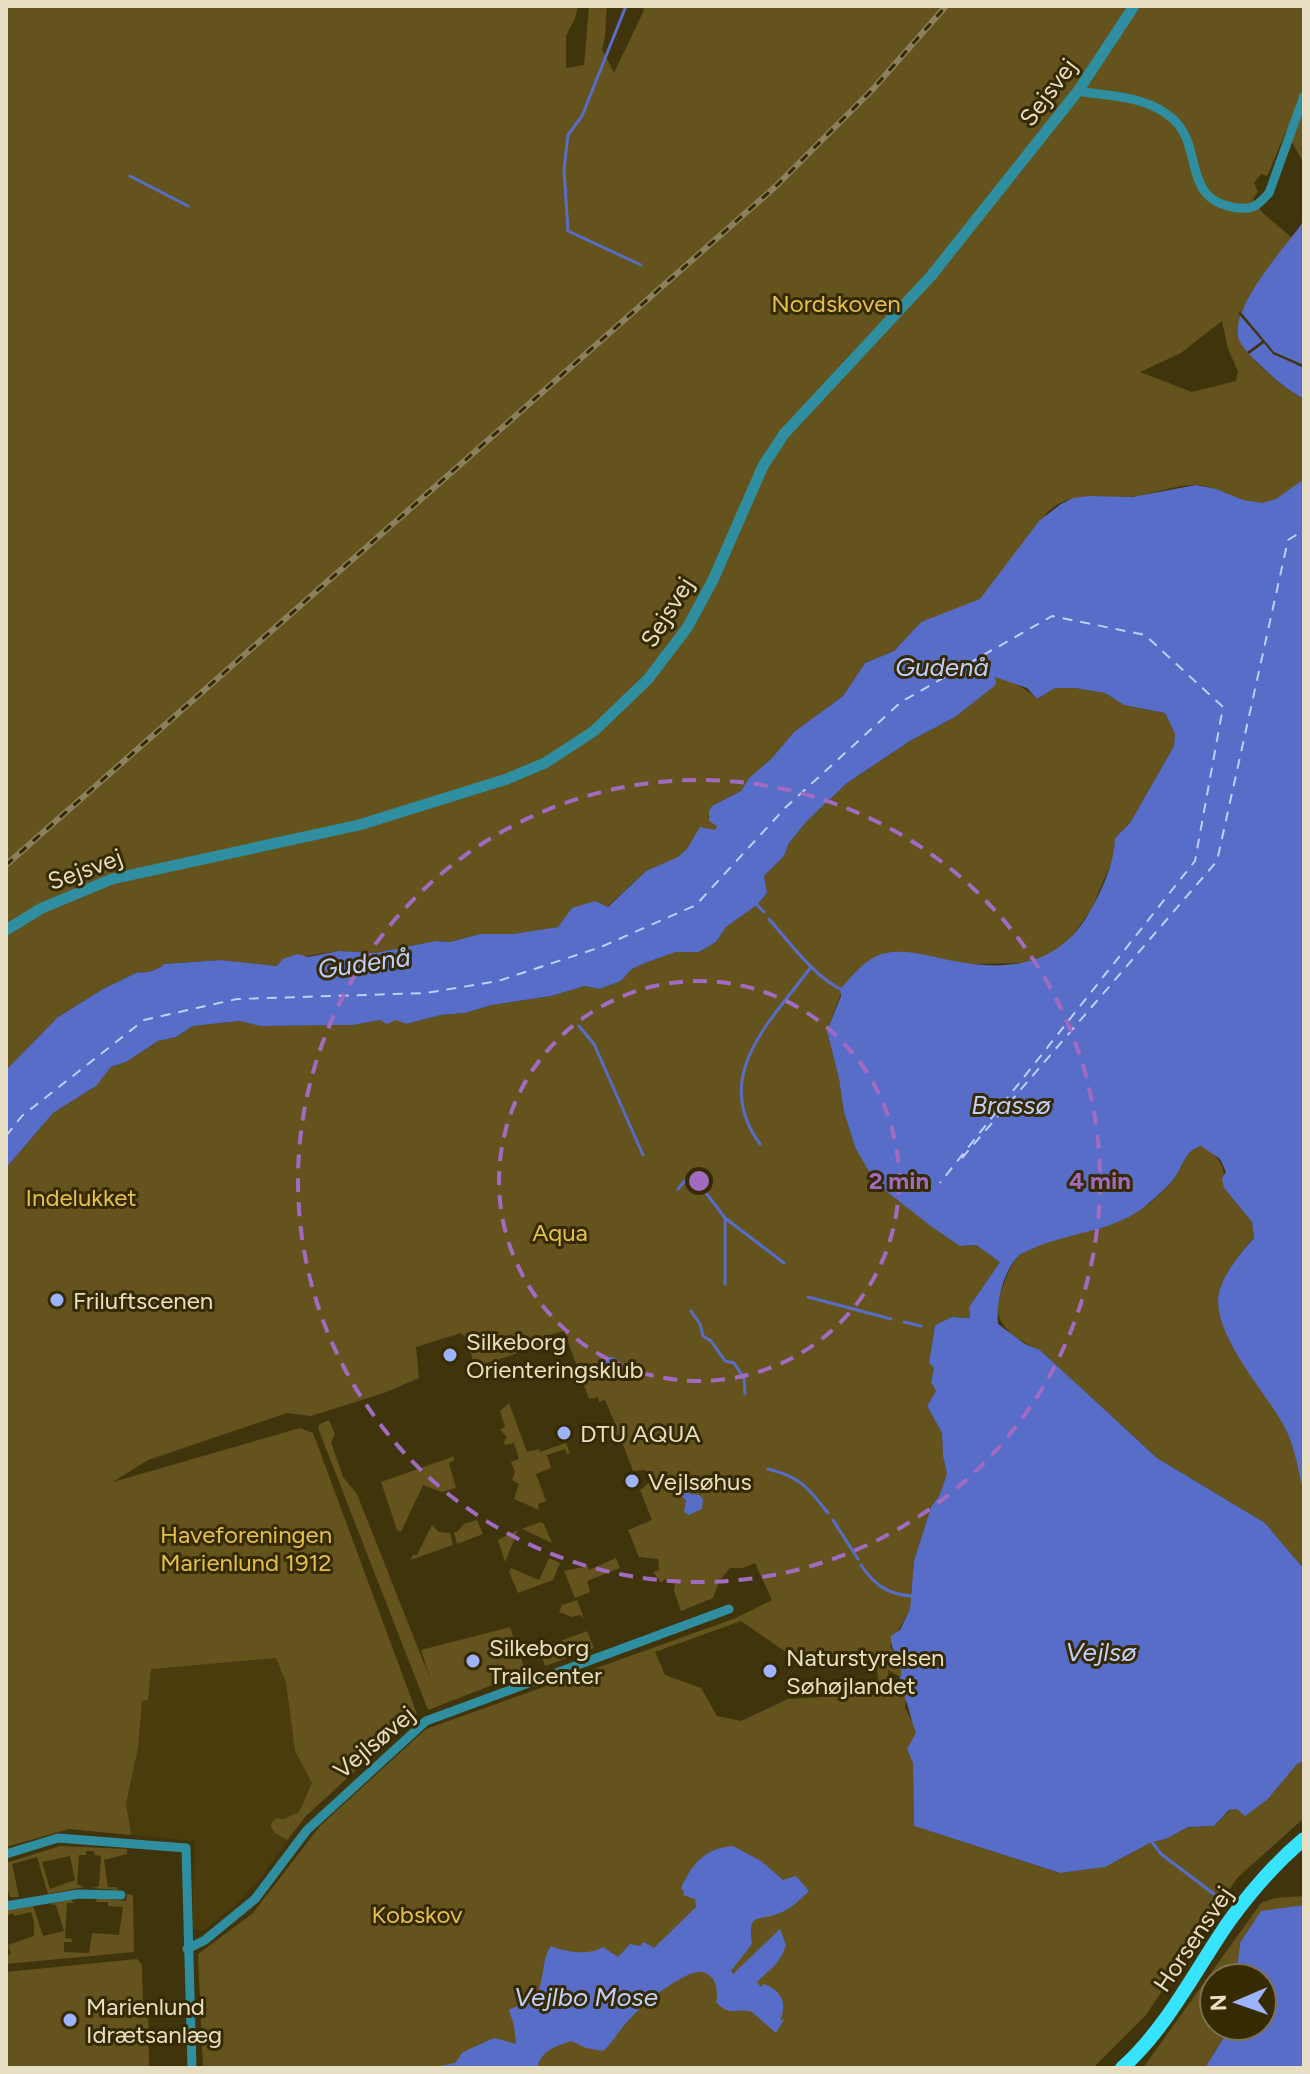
<svg xmlns="http://www.w3.org/2000/svg" width="1310" height="2074" viewBox="0 0 1310 2074" font-family="Figtree,sans-serif">
<style>
.built{fill:#4b3c0d}
.green{fill:#64531d;fill-rule:evenodd}
.water{fill:#586dc7}
.pier{fill:#40340d}
.lines{fill:none;stroke-linecap:round;stroke-linejoin:round}
.stream{stroke:#586dc7;stroke-width:3}
.ferry{stroke:#c0cffe;stroke-width:2;stroke-dasharray:10 8;stroke-linecap:butt}
.minor{stroke:#2f8fa0;stroke-width:9}
.tertiary{stroke:#2f8fa0;stroke-width:11}
.primary{stroke:#38e3ff;stroke-width:14}
.rail-casing{stroke:#8b815f;stroke-width:6}
.rail{stroke:#362a02;stroke-width:3;stroke-dasharray:9;stroke-linecap:butt}
.ring{fill:none;stroke:#a16bc1;stroke-width:4;stroke-dasharray:14 10}
.poi-dot{fill:#9eb3fd;stroke:#362a02;stroke-width:3}
.labels{text-anchor:middle;dominant-baseline:central;stroke-width:6;stroke-linejoin:round;paint-order:stroke}
.street-label{font-size:24px;fill:#e7dfc4;stroke:#362a02}
.park-label{font-size:24px;fill:#e5c04e;stroke:#362a02}
.poi-label{font-size:24px;fill:#e7dfc4;stroke:#362a02;text-anchor:start}
.water-label{font-size:26px;font-style:italic;fill:#c0cffe;stroke:#362a02}
.centre{fill:#a16bc1;stroke:#362a02;stroke-width:4}
.ring-label{font-size:24px;text-anchor:middle;font-weight:bold;fill:#a16bc1;stroke:#362a02;stroke-width:6;stroke-linejoin:round;paint-order:stroke}
</style>
<rect width="100%" height="100%" fill="#40340d"/>
<!-- built -->
<path class="built" d="M282,1643L338,1787L306,1816L263,1875L238,1903L204,1930L192,1929L195,1841L69,1829L139,1662Z"/>
<!-- green -->
<path class="green" d="M6,6H578L575,18L566,36V68L584,65L589,6H607C605,22 607,34 602,49L614,73L644,10L641,6H1304V164L1286,131L1267,176L1261,174L1254,183L1258,192L1253,199L1263,213L1292,238L1249,296L1239,340C1256,365 1278,385 1304,399V479C1292,489 1277,502 1261,503C1239,505 1219,486 1196,485C1176,485 1155,493 1136,496C1107,500 1070,488 1047,513C1039,522 1019,577 1013,592L921,622L894,651L865,663L843,696L794,732L772,758L749,778L741,791L712,806L708,817L717,826L715,830H710L678,858L646,871L607,907C578,904 576,903 558,927L513,934H480L450,942L436,941L375,953L339,951L292,958L277,966L220,960L164,964C159,970 145,974 138,972L103,989L58,1017L6,1070ZM1222,321L1228,349L1238,371L1236,381L1192,392L1140,372L1181,353Z
M994,677C1008,678 1028,689 1037,699L1055,688H1075L1105,693L1124,705L1165,713L1175,734L1174,746L1130,823L1115,838V854L1091,910L1066,944L1053,954L1028,963L968,964L914,953L849,980L841,993L827,1031L839,1079L844,1112L855,1147L881,1187L960,1246L976,1245L1000,1262L969,1307L970,1318L952,1317L935,1325L929,1363L934,1368L931,1382L936,1391L927,1406L942,1433L943,1456L947,1474L939,1496L931,1507L914,1561L910,1609L890,1646L903,1668L902,1678L888,1670L890,1687L899,1686L907,1695L905,1707L917,1733L907,1749L913,1763L914,1826L1059,1873L1105,1867L1152,1842L1166,1839L1188,1827L1214,1826L1229,1811L1268,1799L1297,1764L1304,1761V1818L1237,1878L1146,2015L1093,2068H203L198,1954L252,1914L320,1826L426,1729L736,1618L772,1600L755,1563L743,1568H730L720,1580L713,1598L681,1611L674,1591L675,1583L665,1579L661,1583L653,1572L659,1570L658,1559L639,1557L628,1530L652,1520L640,1490L650,1482L651,1476L645,1470L633,1471L619,1434L616,1435L617,1428L605,1400L599,1402L598,1397L589,1399L564,1331L546,1336L543,1345L475,1367L466,1338L461,1333L416,1347L419,1378L384,1393L311,1416L287,1413L148,1460L113,1482L300,1428L313,1433L417,1714L306,1816L287,1840L275,1833L270,1825L276,1818L284,1819L299,1812L312,1783L295,1751L286,1682L276,1658L151,1669L148,1700L142,1701L138,1748L126,1803L131,1835L69,1829L6,1847V1168L53,1113L93,1088L111,1067L126,1062L158,1041L176,1037L193,1026L241,1021L260,1026L353,1025L380,1020H396L406,1024L441,1015L465,1013L492,1005L551,996L585,986L599,989L621,981L632,969L645,963L676,952H699L716,942L726,927L757,905L767,893L764,876L784,856L789,843L806,822L847,783L910,741L955,717ZM741,1621L800,1662L876,1663L880,1691L874,1694L788,1699L741,1721L717,1716L701,1688L665,1675L655,1652Z
M1201,1146C1220,1157 1226,1166 1224,1188L1252,1222L1254,1237C1242,1251 1225,1272 1220,1289C1206,1334 1276,1398 1292,1441C1307,1482 1304,1526 1304,1569L1265,1523L1157,1458L1040,1350C1020,1342 991,1325 999,1299C1003,1286 1009,1266 1019,1255C1033,1242 1065,1238 1082,1233C1102,1227 1126,1217 1144,1207C1154,1201 1168,1187 1175,1177C1183,1166 1185,1150 1201,1146Z
M509,1403L527,1452L539,1449L540,1452L566,1443L570,1453L567,1454L565,1449L547,1455L551,1468L536,1474L546,1501L538,1504L539,1510L514,1499L519,1484L512,1480L515,1472L511,1462L519,1459L514,1443L505,1445L504,1442L507,1437L500,1430L505,1427L500,1411Z
M329,1420L335,1434L331,1442L343,1477L357,1494L431,1681L421,1650L510,1627L526,1672L428,1710L318,1428L320,1424Z
M451,1454L455,1460L449,1463L456,1488L442,1492L423,1485L401,1532L397,1530L381,1482L452,1457Z
M477,1520L483,1534L457,1544L454,1532H457L464,1524Z
M540,1522L544,1524L552,1543L522,1529Z
M432,1525L439,1532L450,1533L453,1545L410,1560L413,1555H417Z
M518,1530L505,1562L498,1540Z
M549,1558L560,1563L553,1580L518,1593L509,1572L511,1568L539,1580Z
M616,1558L620,1568L587,1581L590,1592L575,1598L564,1571L588,1566L589,1570Z
M577,1600L584,1618L580,1615L572,1617L559,1612L562,1605Z
M587,1631L594,1648L545,1666L539,1649Z
M60,1846L127,1849V1854L104,1860L108,1887H116L117,1890L92,1888L99,1886L101,1856L95,1855L94,1851H86V1855H79L77,1884L84,1887L48,1894L37,1857L12,1864L19,1897H10L6,1885V1863ZM70,1856L75,1880L50,1889L42,1862Z
M127,1894L133,1895L134,1952L6,1964V1956L11,1954L8,1945L34,1936V1922L31,1912L14,1916L13,1913L6,1916V1910L33,1905L43,1936L64,1931L56,1905L49,1904L71,1899L74,1903H67L65,1938L72,1939V1942H64V1952L89,1953L92,1933L119,1935L123,1907L108,1906V1902H96L97,1898L126,1901Z
M1304,1896V1905L1261,1912L1240,1943L1236,1978H1214V2026H1228V2031L1205,2068H1143L1261,1903L1275,1898Z
M137,1959L142,1965L143,2006L148,2010L149,2068H6V1972Z"/>
<!-- water -->
<path class="water" d="M1304,221V399C1286,389 1273,378 1259,364C1252,357 1243,349 1239,340C1228,309 1286,246 1304,221Z
M1304,479V1494C1298,1470 1295,1445 1283,1424C1264,1390 1207,1328 1220,1289C1225,1272 1242,1251 1254,1238L1252,1222L1224,1188L1222,1178L1226,1172L1220,1159L1201,1146C1185,1150 1183,1166 1175,1177C1168,1187 1157,1196 1149,1203C1118,1231 1072,1232 1036,1247C1031,1250 1023,1252 1019,1255C1003,1272 996,1302 998,1324L1025,1344L1040,1350L1157,1458L1265,1523L1304,1569V1761L1297,1764L1268,1799L1245,1816L1237,1809L1229,1810L1214,1826L1188,1827L1166,1839L1152,1842L1105,1867L1060,1873L914,1826L913,1763L907,1749L916,1733C910,1718 907,1697 900,1686L896,1685C911,1666 889,1656 891,1636L900,1630L910,1609L914,1561L931,1507L939,1496L947,1474L943,1456L942,1433L927,1406L936,1391L931,1382L934,1368L929,1363L935,1325L952,1317L970,1318L969,1307L1000,1262L976,1245L960,1246L932,1227L881,1187L867,1168L855,1147L844,1112L839,1079L827,1031L841,996L840,989C853,976 863,960 882,954C904,948 928,956 949,960C1006,972 1058,967 1089,913C1102,890 1114,865 1115,838L1130,823L1174,746L1175,734L1165,713L1124,705L1105,693L1075,688H1055L1037,699L1027,688L995,677L996,684L993,687L955,717L910,741L847,783L806,822L789,843L784,856L764,876L767,893L757,905L726,927L716,942L699,952H676L645,963L632,969L621,981L599,989L585,986L551,996L492,1005L465,1013L441,1015L406,1024L396,1020L387,1024L380,1020L353,1025L260,1026L240,1021L193,1026L176,1037L158,1041L126,1062L111,1067L96,1086L53,1113L6,1168V1070L58,1017L103,989L138,972C145,974 159,970 164,964L220,960L277,966L283,959L297,954L308,957L339,951L375,953L436,941L450,942L480,934H513L558,927L572,908L595,901L608,907L646,871L678,857L687,849L700,827L715,830L717,826L709,821V811L712,806L741,791L749,778L772,758L794,732L843,696L865,663L894,651L921,622L980,599L1039,521L1061,504L1073,498L1089,496L1132,497L1196,485L1216,489L1243,500L1262,503L1276,499Z
M602 1366a9 9 0 1 1 18 0a9 9 0 1 1-18 0Z
M679,1473L687,1476L689,1494L699,1495L703,1499L702,1509L689,1515L684,1512L686,1500L676,1492Z
M733,1846L761,1861L783,1880L796,1876L809,1891C801,1899 792,1908 782,1912C760,1923 747,1909 752,1944L731,1971L733,1974L780,1929L786,1945C778,1967 772,1967 757,1982L761,1987L764,1984C783,1991 787,2004 780,2021L785,2018L776,2033L752,2012C735,2007 731,2018 716,2002C718,1996 717,1985 713,1979C703,1966 691,1973 680,1979C659,1991 643,2004 627,2022C618,2032 613,2042 603,2051L586,2048L571,2041C554,2047 542,2050 537,2068H431L455,2063L463,2052L494,2038L516,2044L514,2025L509,2010C516,2005 525,2006 532,2000C547,1985 539,1963 551,1946C565,1952 590,1956 603,1947L618,1957L630,1944L640,1946L644,1942L654,1948L696,1907L695,1899L683,1895L684,1892L681,1888C692,1864 705,1848 733,1846Z
M1304,1905V2068H1205L1228,2031V2026H1262V1978H1236L1240,1943L1261,1911Z"/>
<!-- pier -->
<path class="pier" d="M1240,311L1274,352L1304,365V368L1273,354L1264,343L1249,354L1247,352L1262,341L1238,313Z"/>
<g class="lines">
<!-- stream -->
<path class="stream" d="M626,6L582,116L568,135L564,170L568,231L641,265
M130,176L188,206
M757,905L764,912
M769,919C791,944 811,973 840,989
M579,1026L594,1044L643,1155
M760,1144C710,1076 771,1021 811,967
M678,1189L689,1176L694,1177L725,1218L784,1263
M725,1219V1284
M808,1297L891,1319
M691,1311L700,1324L703,1336L711,1341L725,1361L734,1363L744,1378L745,1394
M904,1322L921,1326
M768,1469C801,1477 808,1488 828,1513
M833,1520L858,1559
M861,1565C874,1585 889,1595 912,1596
M1152,1842L1161,1854L1218,1897"/>
<!-- ferry -->
<path class="ferry" d="M6,1136L22,1116L144,1020L237,999L426,993L498,981L601,947L696,905L786,807L901,702L1052,616L1145,635L1223,707L1195,861L940,1183
M962,1158L1217,861L1288,540L1304,530"/>
<!-- minor -->
<path class="minor" d="M1078,91C1111,97 1146,95 1173,119C1205,148 1180,201 1238,208C1254,210 1259,204 1269,193L1304,96
M6,1854L58,1838L186,1848L192,2068
M6,1906L78,1894L121,1895
M187,1949L205,1940L255,1899L307,1830L426,1721L729,1609"/>
<!-- tertiary -->
<path class="tertiary" d="M6,930L42,908L112,879L359,825L507,779L545,763L594,731L648,679L687,628L713,580L763,466L784,434L931,276L1078,91L1134,6"/>
<!-- primary -->
<path class="primary" d="M1122,2068C1168,2027 1195,1970 1230,1920C1252,1890 1275,1863 1304,1839"/>
<defs>
<path id="rail" d="M6,865L775,187L873,89L946,6"/>
</defs>
<!-- rail casing -->
<use href="#rail" class="rail-casing"/>
<!-- rail -->
<use href="#rail" class="rail"/>
</g>
<!-- distance rings -->
<g class="ring">
<circle cx="699" cy="1181" r="200"/>
<circle cx="699" cy="1181" r="401"/>
</g>
<!-- markers -->
<g class="poi-dot">
<circle cx="57" cy="1300" r="8"/>
<circle cx="450" cy="1355" r="8"/>
<circle cx="564" cy="1433" r="8"/>
<circle cx="632" cy="1481" r="8"/>
<circle cx="473" cy="1661" r="8"/>
<circle cx="770" cy="1671" r="8"/>
<circle cx="70" cy="2020" r="8"/>
</g>
<g class="labels">
<!-- street labels -->
<g class="street-label">
<text transform="translate(1048 92) rotate(-53)">Sejsvej</text>
<text transform="translate(667 612) rotate(-58)">Sejsvej</text>
<text transform="translate(85 869) rotate(-20)">Sejsvej</text>
<text transform="translate(374 1742) rotate(-40)">Vejlsøvej</text>
<text transform="translate(1193 1939) rotate(-56)">Horsensvej</text>
</g>
<!-- park labels -->
<g class="park-label">
<text x="836" y="303">Nordskoven</text>
<text x="81" y="1197">Indelukket</text>
<text x="560" y="1232">Aqua</text>
<text x="246" y="1534">Haveforeningen<tspan x="246" dy="28">Marienlund 1912</tspan></text>
<text x="417" y="1914">Kobskov</text>
</g>
<!-- poi labels -->
<g class="poi-label">
<text x="73" y="1300">Friluftscenen</text>
<text x="466" y="1341">Silkeborg<tspan x="466" dy="28">Orienteringsklub</tspan></text>
<text x="580" y="1433">DTU AQUA</text>
<text x="648" y="1481">Vejlsøhus</text>
<text x="489" y="1647">Silkeborg<tspan x="489" dy="28">Trailcenter</tspan></text>
<text x="786" y="1657">Naturstyrelsen<tspan x="786" dy="28">Søhøjlandet</tspan></text>
<text x="86" y="2006">Marienlund<tspan x="86" dy="28">Idrætsanlæg</tspan></text>
</g>
<!-- water labels -->
<g class="water-label">
<text x="942" y="667">Gudenå</text>
<text transform="translate(364 963) rotate(-8)">Gudenå</text>
<text x="1011" y="1105">Brassø</text>
<text x="1101" y="1652">Vejlsø</text>
<text x="586" y="1997">Vejlbo Mose</text>
</g>
</g>
<circle cx="699" cy="1181" r="12" class="centre"/>
<g class="ring-label">
<text x="899" y="1189">2 min</text>
<text x="1100" y="1189">4 min</text>
</g>
<!-- border -->
<rect width="1310" height="2074" fill="none" stroke="#e7dfc4" stroke-width="16"/>
<!-- north arrow -->
<g transform="translate(1238 2002) rotate(268)"><circle r="38" fill="#362a02" stroke="#7d7250" stroke-width="2"/>
<path d="M0-6L14 30L0 20L-14 30Z" fill="#9eb3fd"/>
<text y="-12" font-size="22" font-weight="bold" text-anchor="middle" fill="#e7dfc4">N</text>
</g>
</svg>
